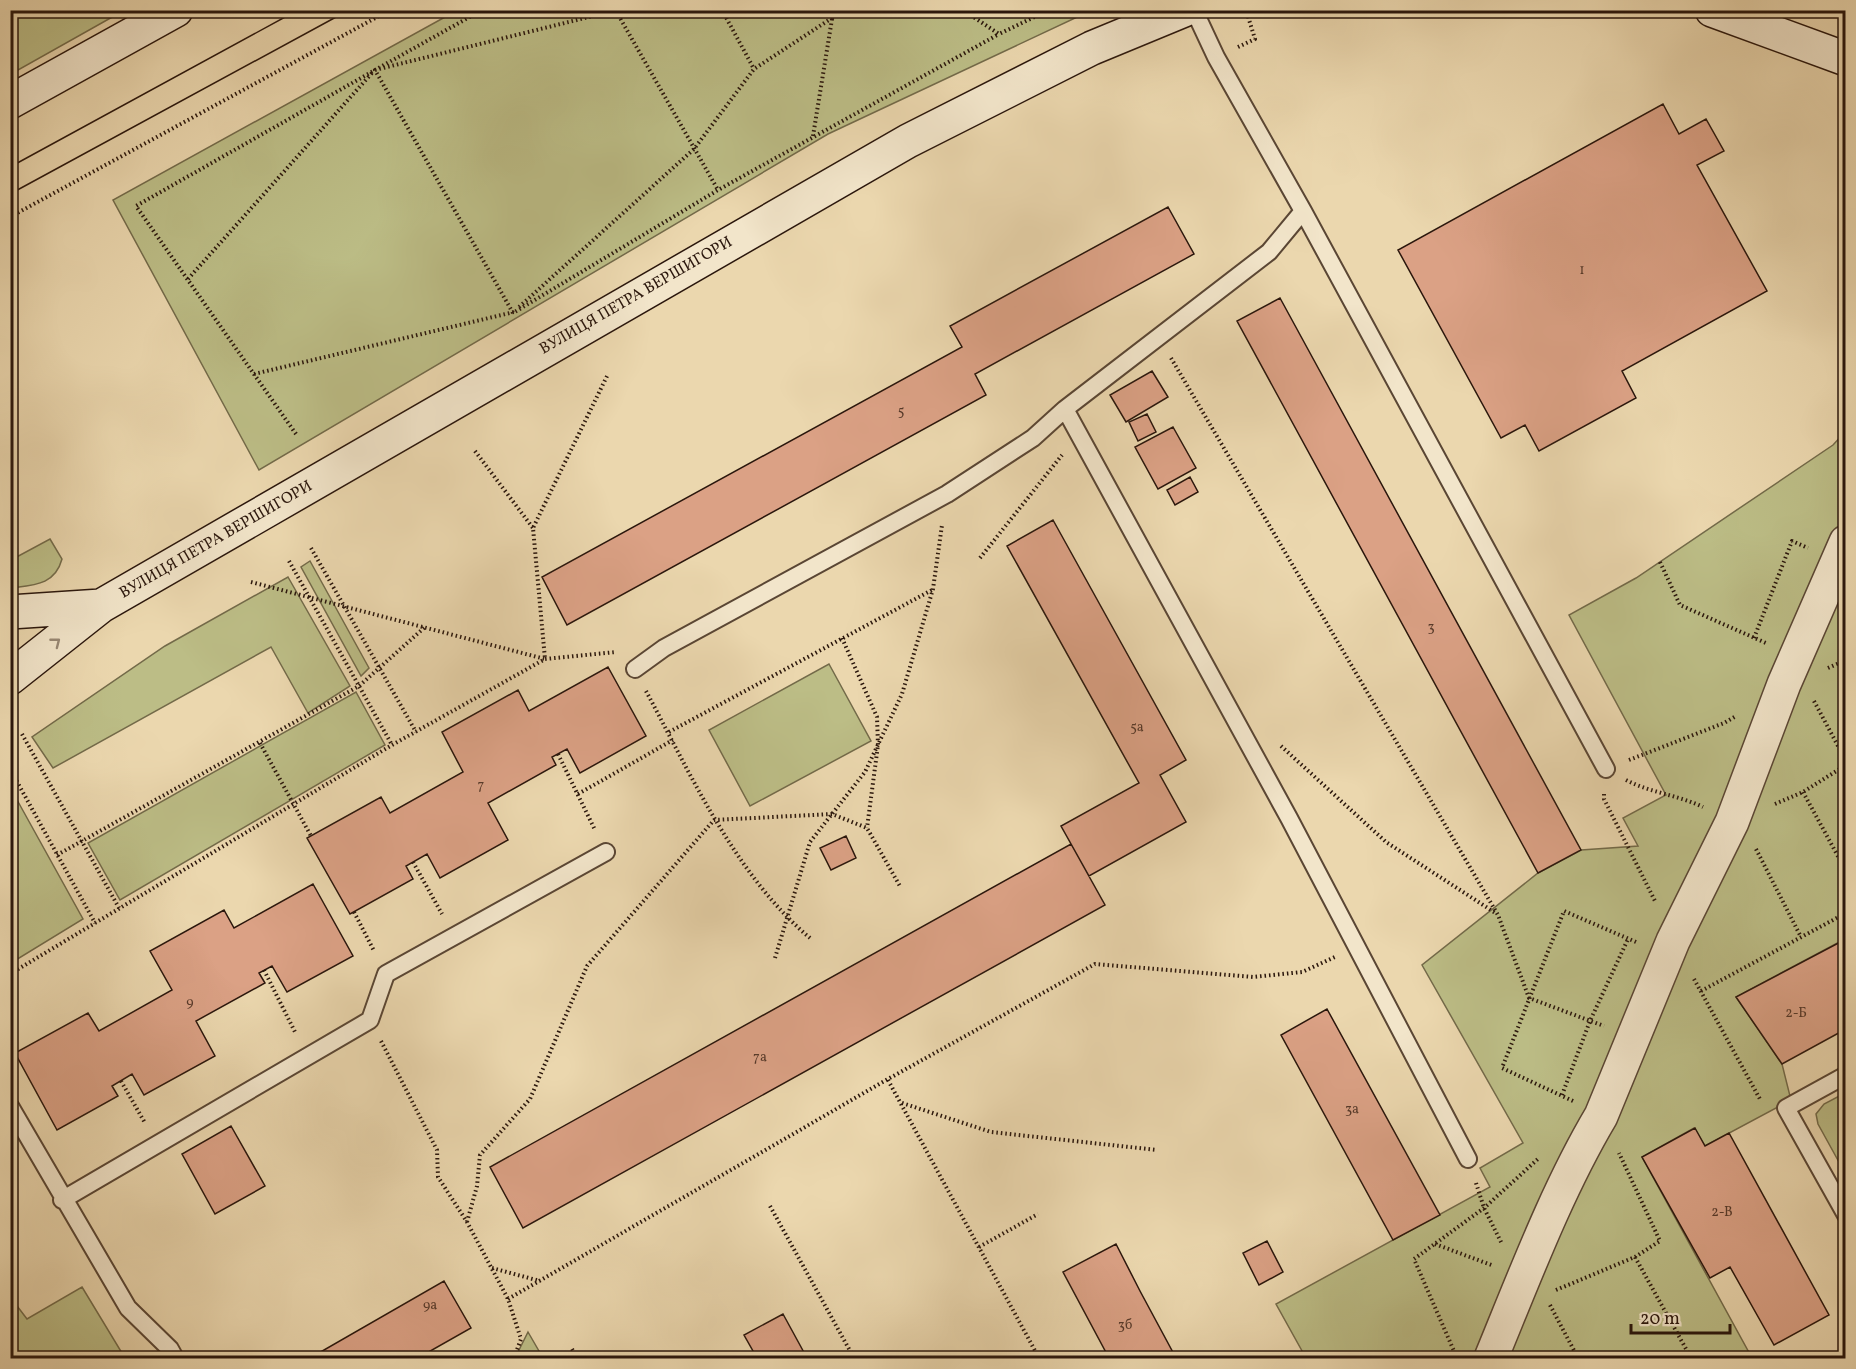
<svg xmlns="http://www.w3.org/2000/svg" width="1856" height="1369" viewBox="0 0 1856 1369" font-family="Vollkorn,serif">
<style>
.green{fill:#bcbd86;stroke:#736a49;stroke-width:1.5}
.building{fill:#dba185;stroke:#2a160c;stroke-width:1.5}
.lines{fill:none;stroke-linecap:round;stroke-linejoin:round}
.lane-casing{stroke:#5a4634;stroke-width:20}
.street-casing{stroke:#5a4634;stroke-width:36}
.secondary-casing{stroke:#2a160c;stroke-width:36}
.path{stroke:#2a160c;stroke-width:4;stroke-dasharray:1.5 3;stroke-linecap:butt}
.lane{stroke:#f2e5ca;stroke-width:16}
.street{stroke:#f2e5ca;stroke-width:33}
.secondary{stroke:#f2e5ca;stroke-width:33}
.tram{stroke:#2a160c;stroke-width:1.5}
.oneway{stroke:#988874}
.labels{text-anchor:middle;dominant-baseline:central;stroke-width:4.5;stroke-linejoin:round;paint-order:stroke}
.number-label{font-size:14px;fill:#56392a}
.street-label{font-size:16px;fill:#2a160c;stroke:#f2e5ca}
</style>
<rect width="100%" height="100%" fill="#ebd7ae"/>
<filter id="stains"><feTurbulence type="fractalNoise" baseFrequency=".00333" numOctaves="4"/><feColorMatrix values="0 0 0 0 .2 0 0 0 0 .09 0 0 0 0 .02 0 0 0 .5 -.17"/></filter>
<radialGradient id="worn" r=".72"><stop offset=".6" stop-color="#630" stop-opacity="0"/><stop offset="1" stop-color="#630" stop-opacity=".3"/></radialGradient>
<!-- green -->
<path class="green" d="M11,10H123V11L11,74Z
M456,11V10L1090,11L828,134L259,470L113,200Z
M1845,432V939L1736,997L1782,1064L1791,1100L1705,1146L1694,1128L1642,1157L1752,1358H1306L1276,1304L1490,1187L1480,1168L1523,1143L1422,965L1538,873L1581,850L1638,846L1623,818L1666,795L1569,615L1636,578L1833,445Z
M50,539L62,559C55,585 34,585 11,588V560Z
M310,561L369,668L361,676L301,567Z
M288,577L350,686L308,713L271,647L53,768L32,737L165,646Z
M829,664L871,741L750,806L709,730Z
M356,692L385,745L120,900L88,843Z
M11,789L83,919L11,963H10Z
M1845,1093V1173L1818,1124L1816,1114L1824,1104Z
M82,1287L125,1358H11V1298L27,1319Z
M528,1332L543,1358H515Z"/>
<!-- building -->
<path class="building" d="M1663,104L1679,134L1706,119L1724,151L1697,165L1767,291L1622,371L1636,398L1539,451L1525,425L1501,438L1398,250Z
M1168,207L1194,254L975,374L986,395L567,625L542,577L962,347L950,326Z
M1280,298L1581,850L1538,873L1237,321Z
M1152,371L1168,397L1126,422L1110,395Z
M1147,414L1156,432L1138,441L1129,422Z
M1173,427L1196,468L1158,489L1135,447Z
M1190,477L1198,492L1175,505L1167,490Z
M1053,520L1186,760L1160,775L1186,822L1089,876L1061,826L1139,783L1007,546Z
M608,667L646,736L580,773L567,749L552,757L556,765L488,803L508,840L440,878L427,854L406,866L413,879L350,914L307,838L381,797L390,813L463,772L442,732L518,690L529,711Z
M846,836L856,858L831,870L820,848Z
M1071,844L1105,905L523,1228L490,1167Z
M313,884L353,956L287,992L272,966L259,973L265,983L196,1021L215,1056L144,1095L132,1074L112,1086L118,1096L57,1130L15,1053L88,1013L99,1031L172,990L150,951L224,910L234,928Z
M1846,939V1029L1782,1064L1736,997Z
M1327,1009L1440,1215L1393,1240L1281,1035Z
M231,1126L265,1186L215,1214L182,1154Z
M1695,1128L1705,1146L1729,1133L1829,1315L1774,1345L1730,1267L1710,1278L1642,1157Z
M1267,1241L1283,1272L1259,1285L1243,1253Z
M1116,1244L1140,1291L1176,1358H1109L1063,1272Z
M444,1281L471,1328L418,1358H310Z
M783,1314L807,1358H757L744,1335Z"/>
<g class="lines">
<defs>
<path id="lane" d="M1194,10L1216,57L1303,211L1606,769
M1065,409L1289,818L1468,1159
M635,669L664,648L947,494L1033,438L1065,409L1269,252L1303,211
M1846,1075L1786,1108L1846,1215
M10,1106L128,1308L170,1349L175,1358
M62,1200L370,1020L386,974L606,852"/>
<path id="street" d="M1491,1358C1524,1278 1557,1190 1601,1116L1673,941L1732,822L1784,684L1846,542"/>
<path id="secondary" d="M1712,10L1846,59
M10,102L176,10
M10,612L101,606
M10,678L101,606L908,141L1092,48L1184,10"/>
</defs>
<!-- lane casing -->
<use href="#lane" class="lane-casing"/>
<!-- street casing -->
<use href="#street" class="street-casing"/>
<!-- secondary casing -->
<use href="#secondary" class="secondary-casing"/>
<!-- path -->
<path class="path" d="M482,10L375,70L513,313L718,190L999,34
M722,10L754,69
M828,10L832,18L845,10
M963,10L999,34L1049,10
M616,11L718,190
M1238,47L1255,39L1246,10
M813,136L832,19
M10,217L390,10
M188,279L372,73
M519,307L694,149L754,69L832,18
M1171,358L1498,915L1529,998L1604,1026
M254,374L514,312
M1845,405H1846
M296,434L136,206L375,70L617,10
M475,451L533,528
M311,548L416,732
M980,558L1062,455
M289,561L392,745
M1660,562L1680,605L1766,643
M251,582L545,659L533,528L608,374
M842,638L877,717L878,745L867,828
M1754,638L1792,541L1808,548
M1828,668L1846,660
M646,691C691,775 736,876 810,938
M1814,701L1846,761
M669,732L932,590
M22,734L119,908
M260,743L311,836
M1281,746L1386,842L1497,914
M558,754L595,830
M1629,760L1724,723L1736,716
M10,769L95,923
M1626,780C1651,793 1678,795 1703,807
M1803,792L1846,871
M578,794L673,740
M1604,794V799L1656,903
M1775,804L1803,792L1846,765
M1756,849L1801,937
M57,855L359,686L425,627
M413,862L442,914
M354,912L374,951
M775,958L810,842L865,772L902,694L933,589L942,525
M264,970L296,1034
M10,974L392,745L545,659L616,652
M1694,979L1761,1101
M1701,991L1846,913
M381,1041L437,1150L438,1177L467,1222L508,1299L521,1339L514,1358
M888,1080L1039,1358
M121,1081L145,1123
M1562,1095L1590,1021L1628,939
M1573,1101L1502,1068L1564,911L1636,942
M902,1103L991,1132L1157,1150
M1476,1183L1484,1208L1502,1244
M770,1206L854,1358
M467,1222L477,1186L480,1155L530,1099L587,966L714,820L832,814L867,828L901,888
M1435,1244L1494,1266
M979,1247L1038,1214
M1635,1257L1691,1358
M492,1268L540,1281
M1556,1290L1635,1257L1660,1241L1619,1153
M508,1299L888,1079L1095,964L1253,977L1302,972L1335,957
M1550,1305L1578,1358
M572,1349L577,1358
M1457,1358L1414,1259L1484,1208L1539,1158
M1829,1358L1846,1349"/>
<!-- lane -->
<use href="#lane" class="lane"/>
<!-- street -->
<use href="#street" class="street"/>
<!-- secondary -->
<use href="#secondary" class="secondary"/>
<!-- tram -->
<path class="tram" d="M10,167L298,10
M10,194L349,10"/>
</g>
<!-- one-way arrows -->
<defs><path id="oneway-chevron" d="M-2-3.5L2.5 0L-2 3.5" fill="none" stroke-width="1.6" stroke-linecap="round" stroke-linejoin="round" transform="scale(1.5)"/></defs>
<use class="oneway" href="#oneway-chevron" transform="translate(56 642) rotate(-38)"/>
<g class="labels">
<!-- number labels -->
<g class="number-label">
<text x="1582" y="270">1</text>
<text x="901" y="411">5</text>
<text x="1431" y="627">3</text>
<text x="1137" y="727">5а</text>
<text x="481" y="785">7</text>
<text x="190" y="1002">9</text>
<text x="1796" y="1013">2-Б</text>
<text x="760" y="1057">7а</text>
<text x="1352" y="1109">3а</text>
<text x="1722" y="1212">2-В</text>
<text x="430" y="1305">9а</text>
<text x="1125" y="1325">3б</text>
</g>
<!-- street labels -->
<g class="street-label">
<text transform="translate(636 296) rotate(-30)">ВУЛИЦЯ ПЕТРА ВЕРШИГОРИ</text>
<text transform="translate(216 540) rotate(-30)">ВУЛИЦЯ ПЕТРА ВЕРШИГОРИ</text>
</g>
</g>
<!-- margin -->
<rect width="1856" height="1369" fill="none" stroke="#ebd7ae" stroke-width="36"/>
<rect x="12" y="12" width="1832" height="1345" fill="none" stroke="#2a160c" stroke-width="3"/>
<rect x="18" y="18" width="1820" height="1333" fill="none" stroke="#2a160c" stroke-width="1.5"/>
<!-- scale -->
<path d="M1631 1324v9h99v-9" fill="none" stroke="#2a160c" stroke-width="3"/>
<text x="1640" y="1324" font-size="18" fill="#2a160c" stroke="#f2e5ca" stroke-width="4.5" paint-order="stroke">20 m</text>
<rect width="100%" height="100%" filter="url(#stains)"/>
<rect width="100%" height="100%" fill="url(#worn)"/>
</svg>
